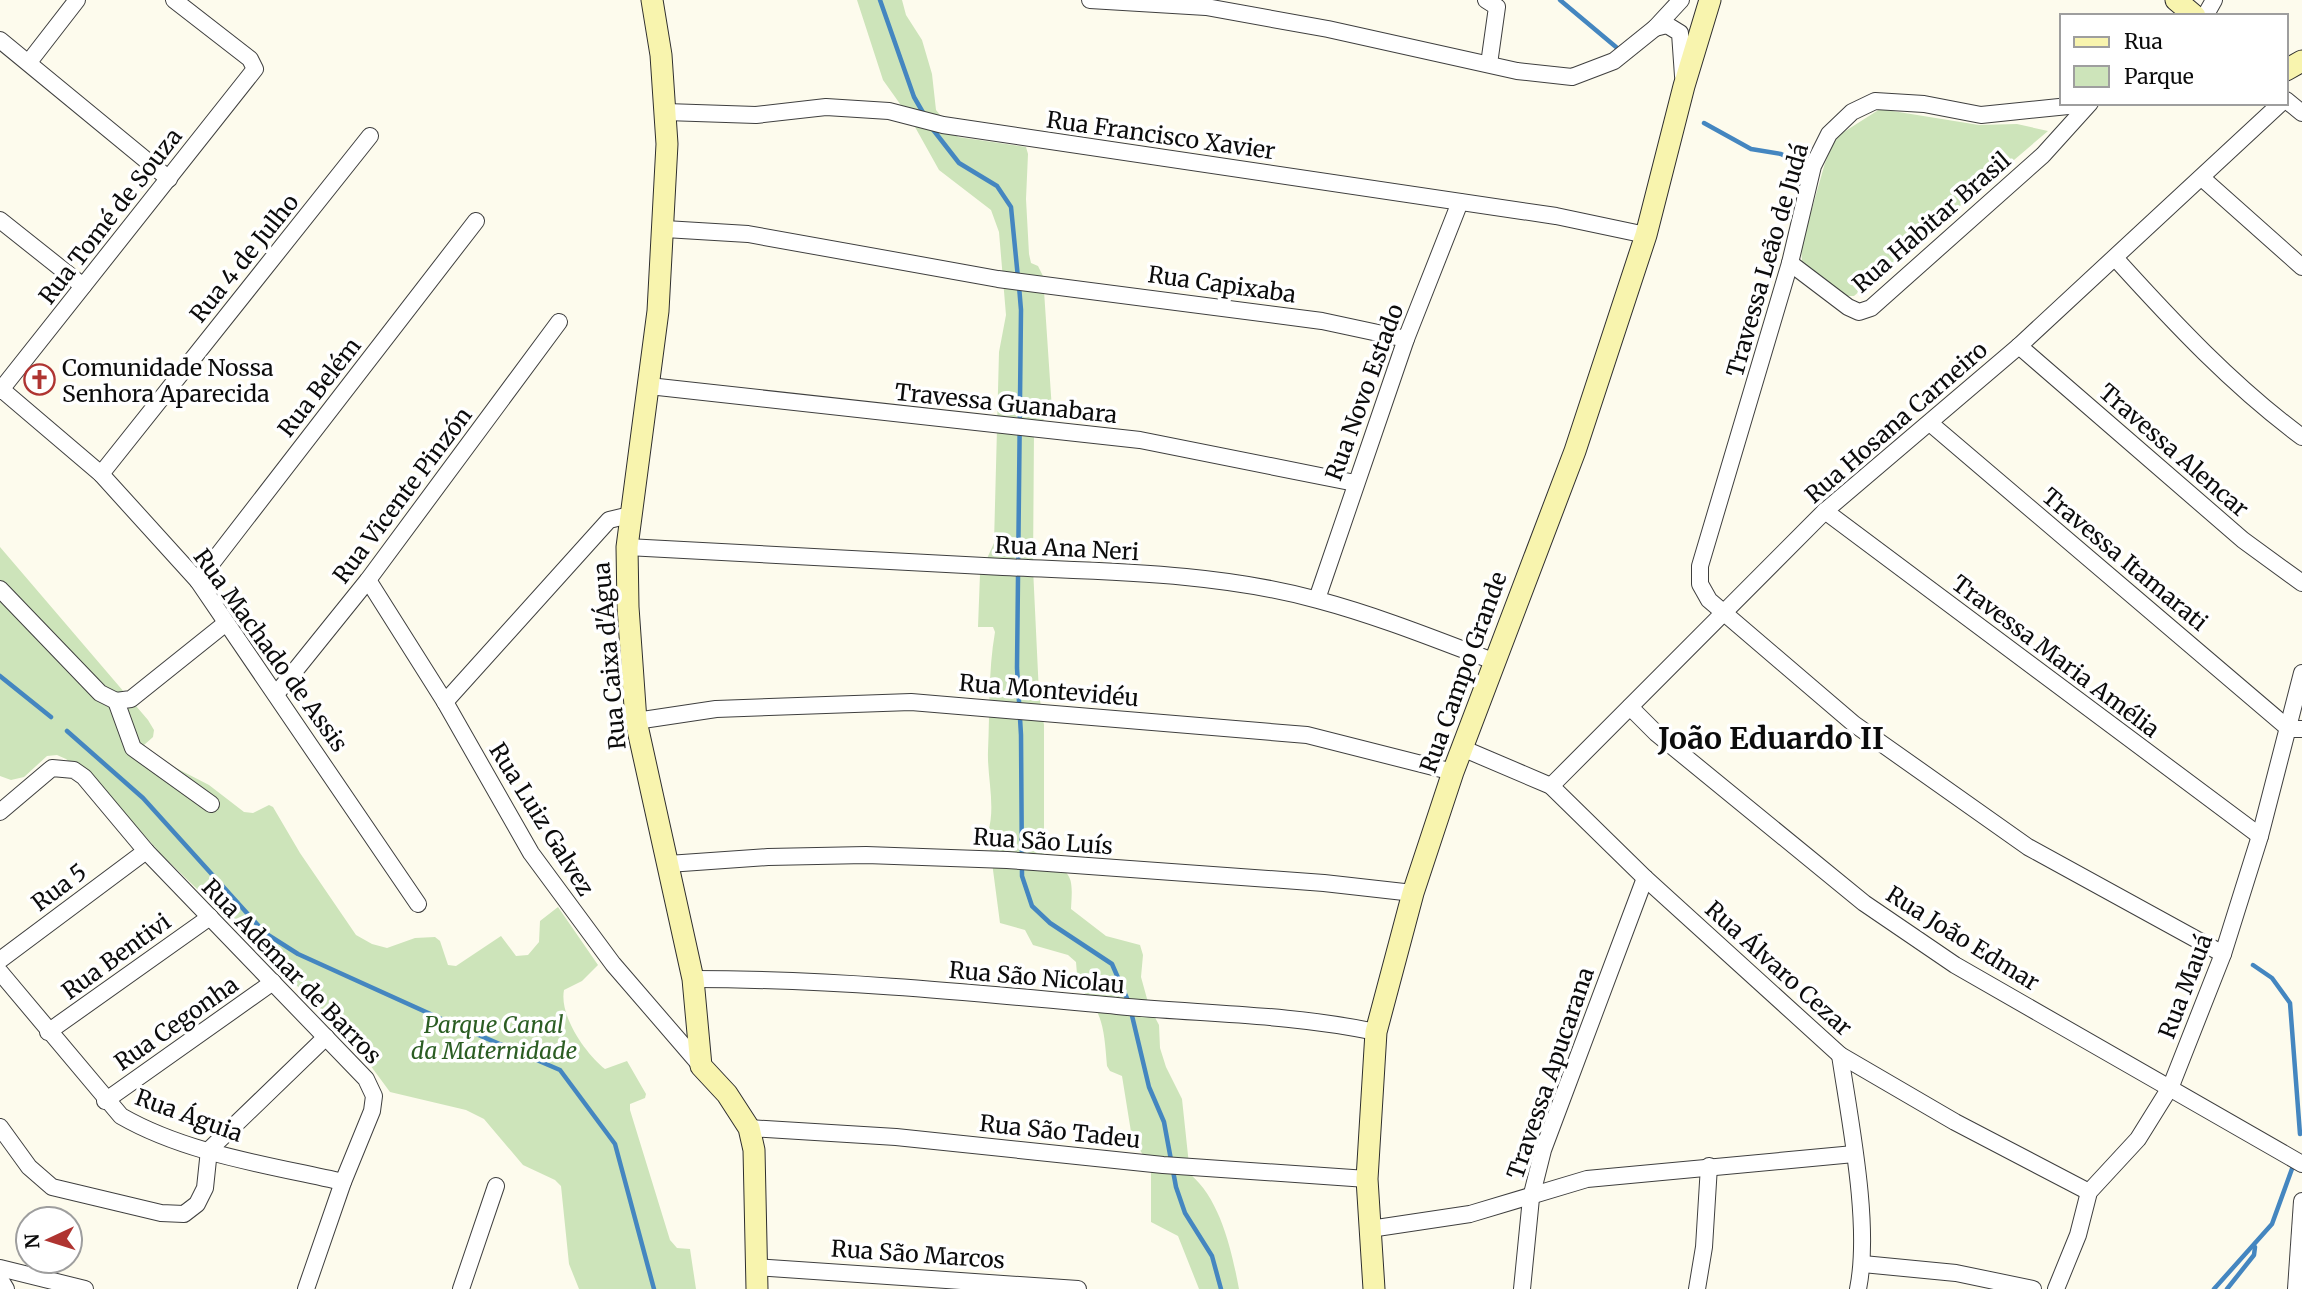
<svg xmlns="http://www.w3.org/2000/svg" width="2302" height="1289" viewBox="0 0 2302 1289" font-family="Merriweather,serif">
	<rect width="100%" height="100%" fill="#fdfbed"/>
	<g fill="#cde4ba">
		<path d="M857 0H902L906 15 922 40 932 74 936 110 958 137 1026 147 1028 154 1026 199 1029 254 1031 263 1038 266 1043 276 1052 410 1034 431 1033 568 1039 694 1044 725V856C1073 875 1073 875 1071 909L1106 936 1140 945 1143 955 1141 977 1149 1006 1159 1025 1160 1048 1166 1067 1182 1099 1190 1174C1221 1200 1232 1252 1239 1289H1199L1178 1236 1151 1222V1167L1132 1138 1122 1076 1110 1071 1107 1066C1104 1031 1104 1011 1078 986L1076 962 1068 955 1033 945 1025 930 1000 923 988 832C996 807 987 777 988 751 990 711 988 672 995 632L993 627H978L980 574 994 543 999 352 1006 315 999 232 991 210 939 170 910 118 883 80Z"/>
		<path d="M1880 109 1979 125 2017 124 2048 131 1854 296H1845L1802 262 1801 247 1825 163 1836 137Z"/>
		<path d="M0 547 148 720 154 730 153 737 144 745 143 751 209 785 244 812 253 813 269 805 273 807 300 853 356 935 372 944 387 948 415 938 435 937 440 941 448 965 456 966 501 936 516 956 528 955 539 942 540 921 558 907 598 965 582 981 564 990C559 1016 586 1054 605 1069L627 1061 646 1094 645 1098 630 1104V1110L670 1240 677 1248 690 1249 696 1289H579L569 1264 561 1186 555 1180 523 1165 484 1119 466 1110 390 1092 359 1050 322 1010 164 857 96 782 66 759 57 755 47 756 24 777 11 780 0 776Z"/>
	</g>
	<g fill="none" stroke-linecap="round" stroke-linejoin="round">
		<g stroke="#4486c0" stroke-width="4.5">
			<path d="M880 0 914 97 925 116"/>
			<path d="M1560 0 1616 47"/>
			<path d="M1704 123 1751 149 1781 154 1791 159"/>
			<path d="M931 127 959 163 997 186 1011 207 1018 278"/>
			<path d="M1019 286 1021 310 1017 668 1021 735 1022 876 1032 906 1050 923 1112 964 1129 1003 1149 1087 1164 1122 1176 1187 1185 1213 1212 1256 1221 1289"/>
			<path d="M0 676 51 717"/>
			<path d="M67 731 143 798 265 933 298 954 448 1022"/>
			<path d="M2253 965 2272 978 2290 1003 2300 1134"/>
			<path d="M467 1030 560 1070 615 1144 654 1289"/>
			<path d="M2214 1289 2272 1224 2293 1166"/>
			<path d="M2227 1289 2254 1255 2255 1247"/>
		</g>
		<defs>
			<g id="street">
				<path d="M1090 0 1206 7 1328 29 1517 71 1572 77 1614 61 1655 28 1681 0"/>
				<path d="M1486 0 1497 7 1489 64"/>
				<path d="M2205 16 2214 0"/>
				<path d="M1655 28 1667 25 1680 33 1683 76"/>
				<path d="M0 40 169 179"/>
				<path d="M29 62 77 0"/>
				<path d="M2286 100 2302 113"/>
				<path d="M2088 104 1981 115 1924 104 1875 101 1852 112 1829 134 1813 166 1790 263 1700 566V584L1709 600 1854 724 2028 847 2223 954"/>
				<path d="M666 112 756 115 826 107 889 111 943 125 1556 216 1646 235"/>
				<path d="M2202 178 2302 267"/>
				<path d="M0 220 83 286"/>
				<path d="M665 229 748 234 998 279 1322 321 1406 339"/>
				<path d="M2116 259C2174 323 2233 386 2302 437"/>
				<path d="M1790 263 1848 307 1859 312 1871 308 2043 155 2090 103"/>
				<path d="M2019 346 2243 540 2302 583"/>
				<path d="M649 386 1140 440 1355 483"/>
				<path d="M0 388 101 474 198 581 418 904"/>
				<path d="M0 391 255 69 250 59 174 0"/>
				<path d="M1931 424 2289 729H2302"/>
				<path d="M101 474 370 136"/>
				<path d="M1825 511 2260 836"/>
				<path d="M627 547C752 553 877 561 1003 567 1107 572 1216 572 1318 600 1378 616 1435 639 1493 661"/>
				<path d="M368 580 445 702 531 853 613 964 701 1066"/>
				<path d="M198 581 476 221"/>
				<path d="M0 589 100 693 116 701"/>
				<path d="M1317 599 1406 339 1460 202"/>
				<path d="M277 693 368 580 559 322"/>
				<path d="M116 701 133 748 211 804"/>
				<path d="M116 701 131 699 226 623"/>
				<path d="M445 702 609 520 630 515"/>
				<path d="M1630 707 1656 733 1864 903 1955 965 2302 1164"/>
				<path d="M636 721 716 709 911 702 1307 735 1453 772"/>
				<path d="M1462 748 1551 786 1645 878 1840 1055 1955 1122 2089 1192"/>
				<path d="M1551 786 1825 511 2019 346 2281 103"/>
				<path d="M0 812 52 768 74 770 84 777 146 851 366 1079 374 1096 372 1111 343 1182 306 1289"/>
				<path d="M668 864 768 857 866 855 1007 860 1324 883 1413 893"/>
				<path d="M0 960 146 851"/>
				<path d="M0 972 121 1116C187 1154 269 1165 343 1182"/>
				<path d="M693 979C835 979 976 993 1117 1006 1203 1014 1291 1014 1376 1032"/>
				<path d="M48 1032 210 917"/>
				<path d="M1840 1055C1850 1122 1871 1225 1858 1289"/>
				<path d="M105 1101 273 982"/>
				<path d="M0 1127 29 1167 52 1187 161 1213 184 1214 197 1204 205 1188 209 1150 326 1037"/>
				<path d="M749 1128 896 1137 1163 1165 1367 1179"/>
				<path d="M1370 1229 1470 1214 1587 1179 1854 1154"/>
				<path d="M1863 1264 1956 1273 2033 1289"/>
				<path d="M756 1267 1078 1289"/>
				<path d="M0 1268 85 1289"/>
				<path d="M0 1279 6 1289"/>
				<path d="M461 1289 496 1186"/>
				<path d="M1522 1289 1531 1198 1543 1150 1645 878"/>
				<path d="M1697 1289 1704 1247 1709 1166"/>
				<path d="M2056 1289 2078 1235 2089 1192 2138 1139 2171 1086 2223 954 2260 836 2302 673"/>
				<path d="M2296 1289 2302 1201"/>
			</g>
			<g id="secondary">
				<path d="M652 0 661 55 667 144 658 311 627 547 628 607 636 721 693 979 701 1066 727 1094 749 1128 754 1150 757 1289"/>
				<path d="M2176 0 2195 16"/>
				<path d="M2286 70 2302 61"/>
				<path d="M1374 1289 1367 1179 1376 1032 1413 893 1453 772 1575 451 1646 235 1684 86 1710 0"/>
			</g>
		</defs>
		<use href="#street" stroke="#3f3f3f" stroke-width="18"/>
		<use href="#secondary" stroke="#2e2e2e" stroke-width="23"/>
		<use href="#street" stroke="#fff" stroke-width="16"/>
		<use href="#secondary" stroke="#f8f4ae" stroke-width="21"/>
	</g>
	<defs>
		<symbol id="church-ring" viewBox="-11 -11 22 22"><circle r="9.5" fill="#fff" stroke="#af3431" stroke-width="1.5"/><path d="M-1.2-6h2.4v3.5h3.3v2.4h-3.3V6h-2.4V-.1h-3.3v-2.4h3.3Z" fill="#af3431"/></symbol>
	</defs>
	<g fill-rule="evenodd">
		<use href="#church-ring" x="22" y="362" width="35" height="35"/>
	</g>
	<g text-anchor="middle" dominant-baseline="central" stroke-width="7" stroke-linejoin="round" paint-order="stroke">
		<g font-size="23" fill="#0c0c0c" stroke="#fff">
			<text transform="translate(1161 135) rotate(8)">Rua Francisco Xavier</text>
			<text transform="translate(110 216) rotate(-52)">Rua Tomé de Souza</text>
			<text transform="translate(1931 222) rotate(-41)">Rua Habitar Brasil</text>
			<text transform="translate(244 258) rotate(-51)">Rua 4 de Julho</text>
			<text transform="translate(1767 260) rotate(-74)">Travessa Leão de Judá</text>
			<text transform="translate(1222 284) rotate(8)">Rua Capixaba</text>
			<text transform="translate(319 387) rotate(-52)">Rua Belém</text>
			<text transform="translate(1364 392) rotate(-70)">Rua Novo Estado</text>
			<text transform="translate(1006 403) rotate(6)">Travessa Guanabara</text>
			<text transform="translate(1896 422) rotate(-41)">Rua Hosana Carneiro</text>
			<text transform="translate(2174 450) rotate(41)">Travessa Alencar</text>
			<text transform="translate(402 495) rotate(-53)">Rua Vicente Pinzón</text>
			<text transform="translate(1067 548) rotate(3)">Rua Ana Neri</text>
			<text transform="translate(2125 559) rotate(40)">Travessa Itamarati</text>
			<text transform="translate(271 650) rotate(54)">Rua Machado de Assis</text>
			<text transform="translate(609 656) rotate(-95)">Rua Caixa d'Água</text>
			<text transform="translate(2056 656) rotate(37)">Travessa Maria Amélia</text>
			<text transform="translate(1463 672) rotate(-70)">Rua Campo Grande</text>
			<text transform="translate(1049 690) rotate(5)">Rua Montevidéu</text>
			<text transform="translate(542 819) rotate(58)">Rua Luiz Galvez</text>
			<text transform="translate(1043 841) rotate(4)">Rua São Luís</text>
			<text transform="translate(59 887) rotate(-37)">Rua 5</text>
			<text transform="translate(1963 938) rotate(32)">Rua João Edmar</text>
			<text transform="translate(116 956) rotate(-36)">Rua Bentivi</text>
			<text transform="translate(1779 968) rotate(42)">Rua Álvaro Cezar</text>
			<text transform="translate(292 971) rotate(46)">Rua Ademar de Barros</text>
			<text transform="translate(1037 977) rotate(5)">Rua São Nicolau</text>
			<text transform="translate(2185 986) rotate(-69)">Rua Mauá</text>
			<text transform="translate(176 1023) rotate(-35)">Rua Cegonha</text>
			<text transform="translate(1550 1073) rotate(-71)">Travessa Apucarana</text>
			<text transform="translate(189 1115) rotate(20)">Rua Águia</text>
			<text transform="translate(1060 1131) rotate(6)">Rua São Tadeu</text>
			<text transform="translate(918 1254) rotate(4)">Rua São Marcos</text>
		</g>
		<g font-size="23" fill="#0c0c0c" stroke="#fff" text-anchor="start">
			<text x="62" y="367">Comunidade Nossa<tspan x="62" dy="26">Senhora Aparecida</tspan></text>
		</g>
		<g font-size="23" font-style="italic" fill="#2b5d23" stroke="#fff">
			<text x="494" y="1024">Parque Canal<tspan x="494" dy="26">da Maternidade</tspan></text>
		</g>
		<g font-size="30" font-weight="bold" fill="#0c0c0c" stroke="#fff">
			<text x="1771" y="738">João Eduardo II</text>
		</g>
	</g>
	<rect x="2060" y="14" width="228" height="91" fill="#ffffff" stroke="#9e9e9e" stroke-width="2"/>
	<rect x="2074" y="37" width="35" height="10" fill="#f8f4ae" stroke="#9e9e9e" stroke-width="2"/>
	<text x="2124" y="49" font-size="21" fill="#0c0c0c">Rua</text>
	<rect x="2074" y="66" width="35" height="21" fill="#cde4ba" stroke="#9e9e9e" stroke-width="2"/>
	<text x="2124" y="84" font-size="21" fill="#0c0c0c">Parque</text>
	<g transform="translate(49 1240) rotate(266)"><circle r="33" fill="#ffffff" stroke="#9e9e9e" stroke-width="2"/>
	<path d="M0-5L12 26L0 18L-12 26Z" fill="#af3431"/>
	<text y="-10" font-size="19" font-weight="bold" text-anchor="middle" fill="#0c0c0c">N</text>
	</g>
</svg>
